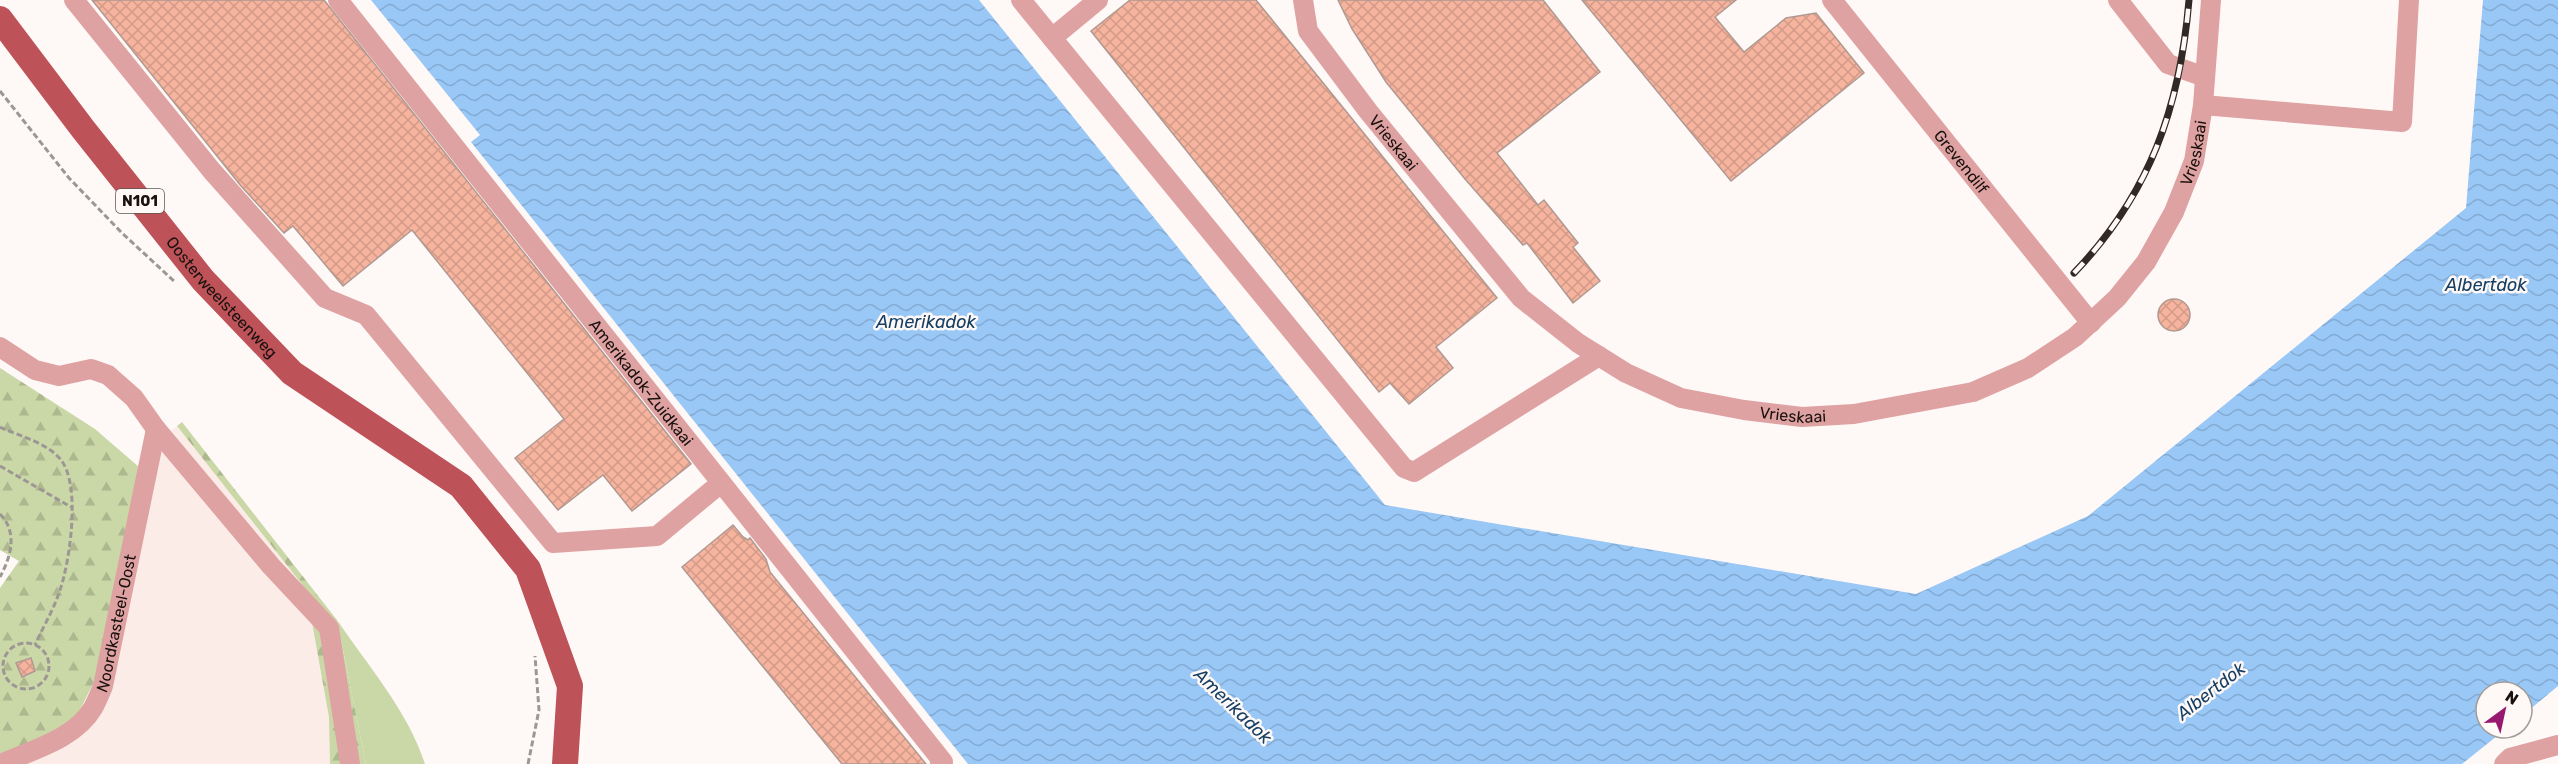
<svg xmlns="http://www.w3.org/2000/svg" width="2558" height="764" viewBox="0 0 2558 764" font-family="Rubik,sans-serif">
	<defs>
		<pattern id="forest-firs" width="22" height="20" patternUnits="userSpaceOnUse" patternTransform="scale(1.5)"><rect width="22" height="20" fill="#cad7a7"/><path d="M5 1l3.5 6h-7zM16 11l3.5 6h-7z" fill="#adb88f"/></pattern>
		<pattern id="water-waves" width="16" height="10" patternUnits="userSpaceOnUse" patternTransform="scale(1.5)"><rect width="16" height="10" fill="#99c7f6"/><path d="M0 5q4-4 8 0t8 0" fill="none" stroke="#83aad2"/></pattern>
		<pattern id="building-cross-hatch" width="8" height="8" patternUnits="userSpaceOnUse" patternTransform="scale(1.5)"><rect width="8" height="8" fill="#f6b49e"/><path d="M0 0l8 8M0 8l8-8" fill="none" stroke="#d29a87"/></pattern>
	</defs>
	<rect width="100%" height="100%" fill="#fef9f7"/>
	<path fill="#fcece8" d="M177 426 301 583 308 600 341 764H25L84 731 162 438Z"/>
	<path fill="#cad7a7" d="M337 620C368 666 408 711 425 764H366Z"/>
	<g fill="url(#forest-firs)">
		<path d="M0 368 95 429 139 467 97 676 74 722 0 757V588L19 561 0 550Z"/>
		<path d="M182 422 337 620 366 764H330L329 717 308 600 301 583 177 426Z"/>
	</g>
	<path fill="url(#water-waves)" d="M371 0H979L1385 505 1916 594 2088 516 2466 208 2483 0H2558V686L2522 716V692H2486V728H2507L2462 764H968L471 142 480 135Z"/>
	<g fill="url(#building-cross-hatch)" stroke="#af9992" stroke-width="1.5">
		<path d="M92 0H324L691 464 632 511 603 475 558 510 515 458 564 419 412 230 343 286 293 226 284 233 241 186Z"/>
		<path d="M1130 0H1256L1497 298 1436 347 1453 368 1409 404 1390 383 1379 392 1091 31Z"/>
		<path d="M1338 0H1543L1600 72 1497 153 1538 205 1544 200 1578 243 1573 247 1600 281 1573 303 1527 243 1523 245 1465 179 1386 82 1352 29Z"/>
		<path d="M1582 0H1736L1715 17 1744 52 1786 18 1816 13 1864 73 1731 181Z"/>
		<circle cx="2174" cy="315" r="16"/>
		<path d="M733 525 743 537 748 540 750 538 766 559 770 572 926 764H842L682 567Z"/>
		<path d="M31 658 35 671 22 677 16 663Z"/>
	</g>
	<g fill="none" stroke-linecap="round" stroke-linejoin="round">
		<g stroke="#9c9794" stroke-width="3" stroke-dasharray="6 3" stroke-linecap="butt">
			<path d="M0 91 69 178 122 233 175 282"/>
			<path d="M0 427C19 436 48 443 61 460 81 485 70 561 60 590 54 609 43 627 35 645"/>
			<path d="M0 466 71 507"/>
			<path d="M0 514C18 532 11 557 0 577"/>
			<circle cx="26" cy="666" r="23"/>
			<path d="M528 764 539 710 535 656"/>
		</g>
		<g stroke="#dfa2a2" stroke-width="20">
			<path d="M74 0 212 171 325 298 366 315 553 543 657 536 721 483"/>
			<path id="s1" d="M338 0 943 762 940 764"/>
			<path d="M1021 0 1404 468 1414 472 1599 356"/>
			<path id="s2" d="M1303 0 1308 31 1368 111 1521 298 1578 343 1626 373 1681 398 1744 410 1802 417 1854 414 1973 392 2028 368 2075 337 2117 298 2146 262 2174 212 2194 161 2203 105 2211 0"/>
			<path id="s3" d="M1832 0 2091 323"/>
			<path d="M2118 0 2168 64 2205 77"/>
			<path d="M1052 38 1098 0"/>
			<path d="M2203 105 2402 122 2409 0"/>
			<path d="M0 347 35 370 59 376 91 369 108 375 134 398 156 429 271 566 329 628 350 764"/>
			<path id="s4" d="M1 764C32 750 75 739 93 708 97 701 100 693 103 686L156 429"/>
			<path d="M2504 764 2510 758 2558 745"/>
		</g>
		<path stroke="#be5259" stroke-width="26" id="s5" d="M0 19 83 129 203 280 292 373 461 486 528 569 570 686 565 764"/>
		<defs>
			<path id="rail" d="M2074 273C2150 194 2180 107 2189 0"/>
		</defs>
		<use href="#rail" stroke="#302925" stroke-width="7"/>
		<use href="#rail" stroke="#fef9f7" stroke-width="4.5" stroke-dasharray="14" stroke-linecap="butt"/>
	</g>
	<g text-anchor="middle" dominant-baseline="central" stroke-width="5" stroke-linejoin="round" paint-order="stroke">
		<rect fill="#fef9f7" stroke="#5d5753" stroke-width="1.5" x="116" y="189" width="48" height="24" rx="4.5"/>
		<g font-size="15" font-weight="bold" fill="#18110d">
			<text x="140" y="201">N101</text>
		</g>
		<g font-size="16" fill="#18110d" stroke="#fef9f7">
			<text stroke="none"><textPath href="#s2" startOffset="172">Vrieskaai</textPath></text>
			<text stroke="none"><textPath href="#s2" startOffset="1198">Vrieskaai</textPath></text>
			<text stroke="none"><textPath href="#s3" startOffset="207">Grevendilf</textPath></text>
			<text stroke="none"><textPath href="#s5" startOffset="356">Oosterweelsteenweg</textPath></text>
			<text stroke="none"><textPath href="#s1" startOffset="488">Amerikadok-Zuidkaai</textPath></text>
			<text stroke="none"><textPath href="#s2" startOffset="676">Vrieskaai</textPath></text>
			<text stroke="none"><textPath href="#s4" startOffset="198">Noordkasteel-Oost</textPath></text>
		</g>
		<g font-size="18" font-style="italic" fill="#163f65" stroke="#fef9f7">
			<text x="2486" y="285">Albertdok</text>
			<text x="926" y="322">Amerikadok</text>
			<text transform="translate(2211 691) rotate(-38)">Albertdok</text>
			<text transform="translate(1233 706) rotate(44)">Amerikadok</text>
		</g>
	</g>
	<g transform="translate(2504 710) rotate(33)"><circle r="28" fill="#fef9f7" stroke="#a29c99" stroke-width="1.5"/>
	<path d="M0-4.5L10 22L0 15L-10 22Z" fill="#971870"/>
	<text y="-9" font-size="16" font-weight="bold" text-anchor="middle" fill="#18110d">N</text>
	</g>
</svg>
